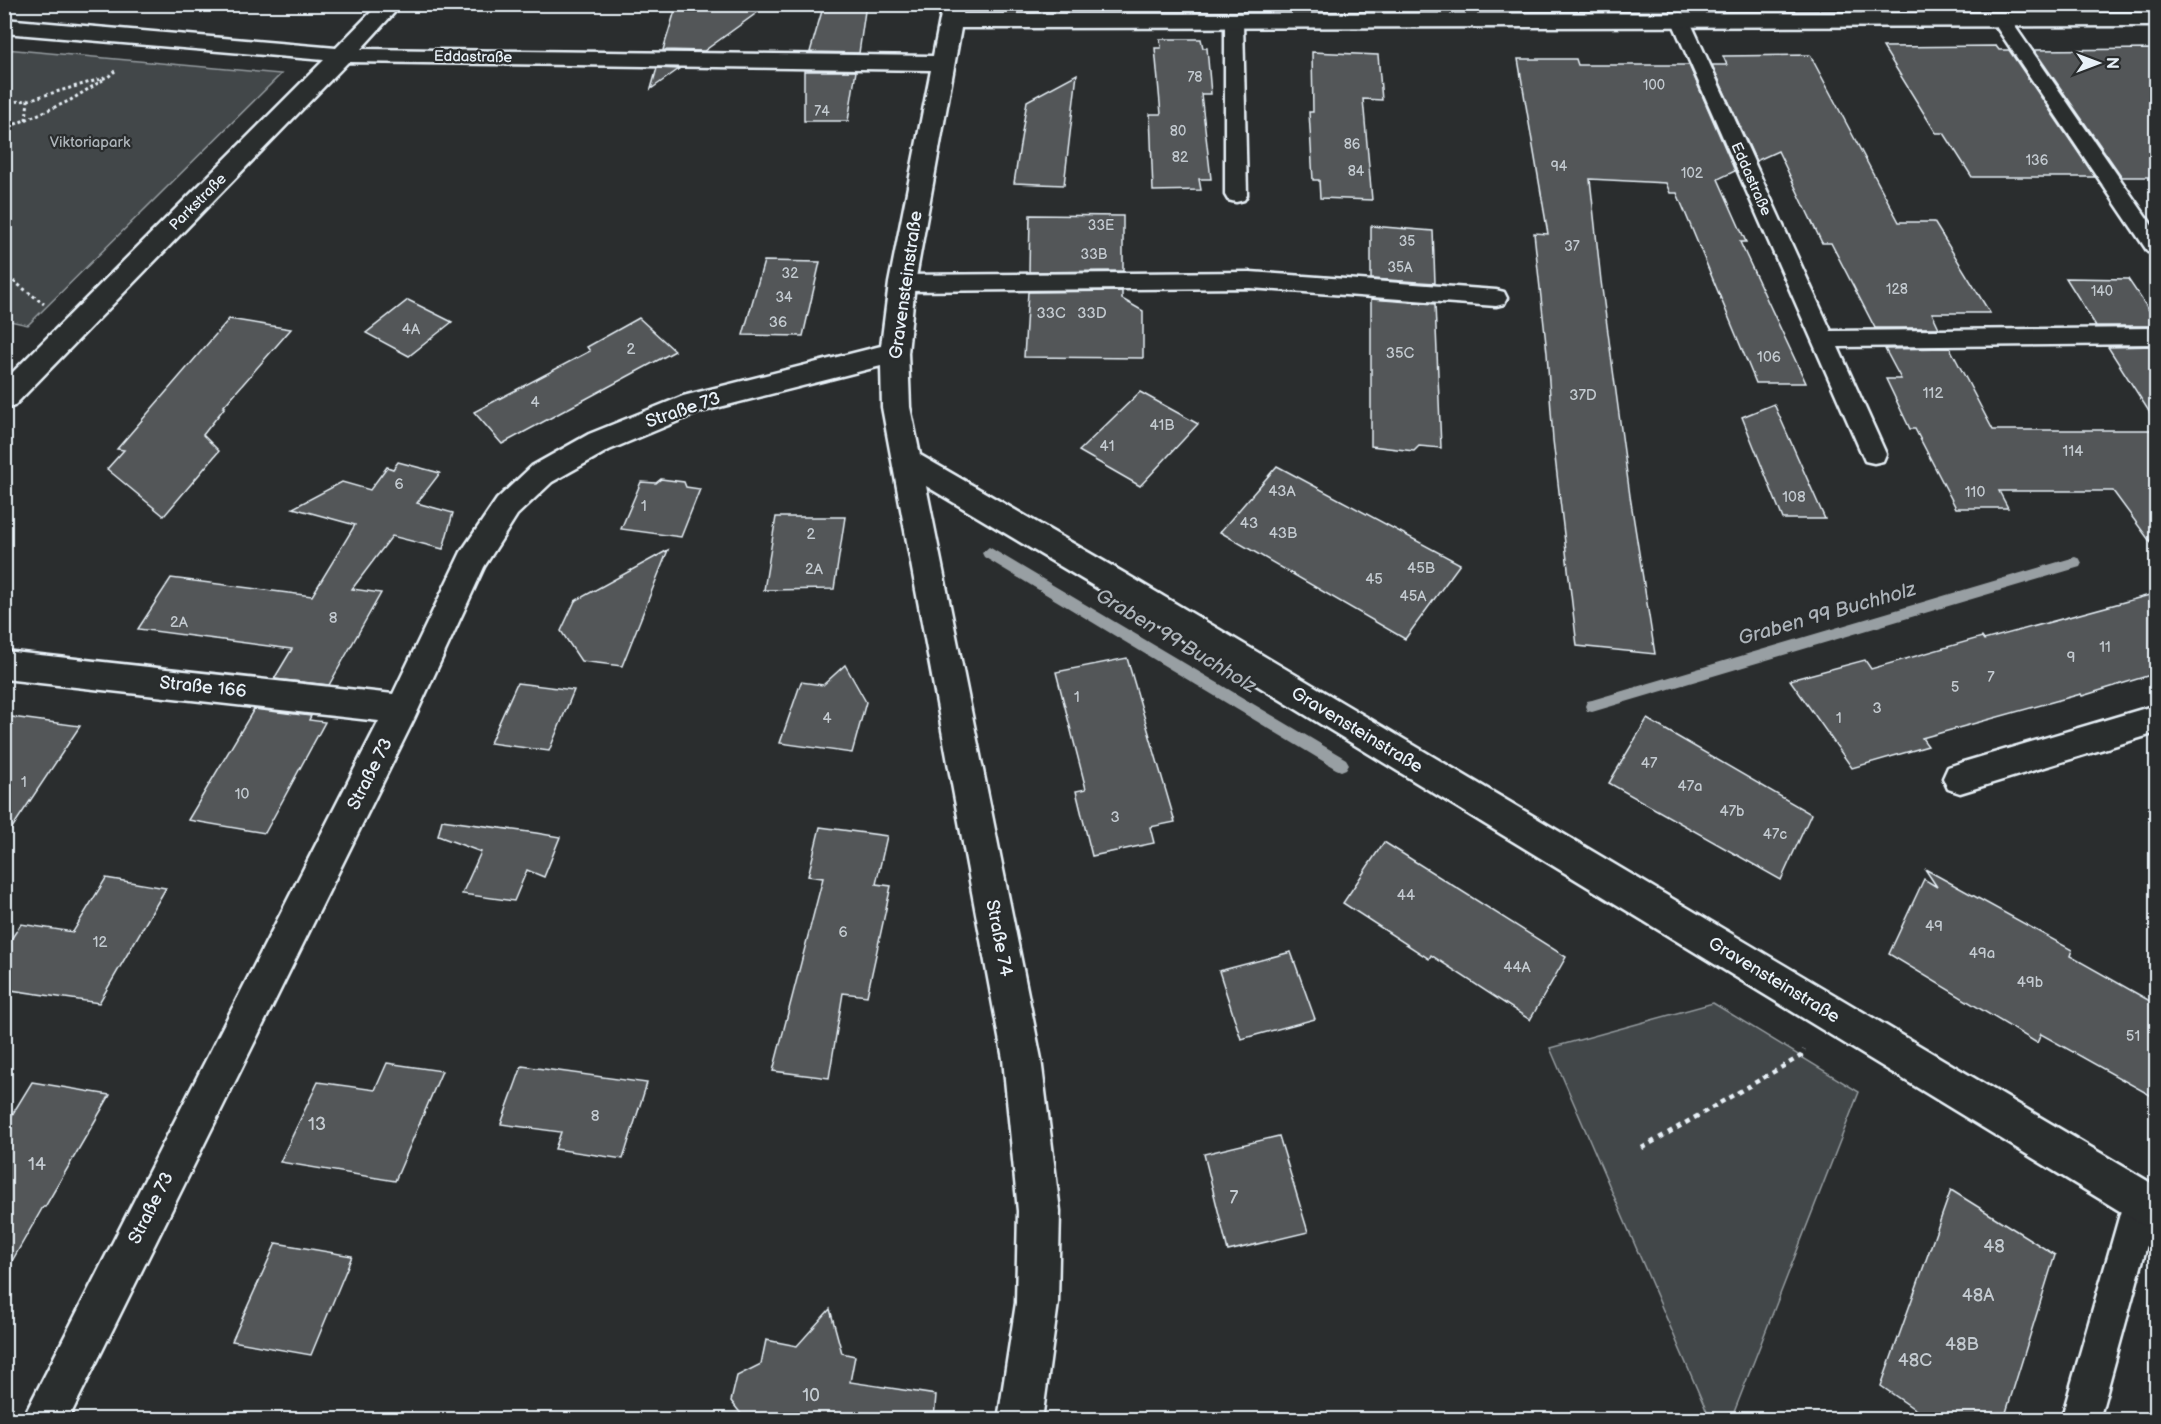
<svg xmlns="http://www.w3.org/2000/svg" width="2161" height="1424" viewBox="0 0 2161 1424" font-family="'Balsamiq Sans',sans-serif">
	<rect width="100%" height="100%" fill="#2a2d2e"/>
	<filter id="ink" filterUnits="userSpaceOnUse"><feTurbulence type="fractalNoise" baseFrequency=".0167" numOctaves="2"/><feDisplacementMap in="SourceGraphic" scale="12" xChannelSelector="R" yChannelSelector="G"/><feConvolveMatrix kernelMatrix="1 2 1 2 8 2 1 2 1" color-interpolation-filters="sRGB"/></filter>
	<g filter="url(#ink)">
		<g fill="#424648" stroke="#959ca0" stroke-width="1.5">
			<path d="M2156 4V7L2071 9 1372 14 1370 5Z"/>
			<path d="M5 49 281 74 28 325 5 320Z"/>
			<path d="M1713 1003 1859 1092 1731 1420 1710 1419 1550 1048Z"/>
		</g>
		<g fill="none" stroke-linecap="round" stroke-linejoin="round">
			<g fill="#989fa3" fill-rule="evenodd">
				<path d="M989 547 1346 759 1349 764 1346 769 1341 771 1336 769 984 557 982 553Z"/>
				<path d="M2075 557 2080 559 2082 563 2080 567 1592 712 1587 711 1585 706 1587 701 1592 700Z"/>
			</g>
		</g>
		<g fill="#535759" stroke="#e8f1f8" stroke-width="1.5">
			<path d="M677 4H769L704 51 663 50Z"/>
			<path d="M824 4H866L859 53 810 52Z"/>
			<path d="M1160 39H1201L1203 48H1207L1211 94H1201L1211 179H1199L1201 190 1153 191 1150 114H1161L1155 48H1161Z"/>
			<path d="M1996 46 1999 50H2009L2095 177H1972L1944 133H1936L1883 47Z"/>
			<path d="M2157 49V177H2122L2034 50Z"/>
			<path d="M1312 52 1378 55 1382 100 1363 99 1372 200 1320 198 1319 180H1313L1309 112H1313Z"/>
			<path d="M1810 55 1899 222H1934L1990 313H1932L1939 328H1875L1831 243H1822L1778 151 1756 161 1712 65H1727L1723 56Z"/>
			<path d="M1518 59H1576L1578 65H1689L1735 171 1718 179 1746 242H1740L1806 383H1756L1677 193H1670L1666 183 1590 179 1601 281 1630 496 1655 654 1577 646 1553 440 1547 353 1534 233 1548 234Z"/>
			<path d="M657 68 679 69 651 89Z"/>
			<path d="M804 71H856L848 121H804Z"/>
			<path d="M1077 74 1064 185 1014 183 1027 101Z"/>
			<path d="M1030 215 1123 216V271L1029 272Z"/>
			<path d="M1371 226 1433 231 1435 283 1371 279Z"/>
			<path d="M764 261 820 262 803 336 743 335Z"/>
			<path d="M2066 278 2128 279 2157 322V326H2096Z"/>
			<path d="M1122 291V299L1143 311V358L1024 357 1028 292Z"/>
			<path d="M1371 299 1435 304 1441 448 1419 446 1414 451 1371 446Z"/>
			<path d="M408 300 452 322 409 356 366 333Z"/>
			<path d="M639 318 675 351 502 444 474 412 590 351 587 347Z"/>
			<path d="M229 319 291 329 223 407H225L203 435 219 451 164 516 107 469 124 450 117 449Z"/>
			<path d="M2157 346V424L2108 347Z"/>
			<path d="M1950 348 1993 430H2157V551L2113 491H1999L2008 508H1956L1915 429H1910L1886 379H1901L1885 349Z"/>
			<path d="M1140 392 1198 424 1140 486 1079 451Z"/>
			<path d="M1774 404 1825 519H1783L1742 417Z"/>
			<path d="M398 462 440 473 417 503 453 513 443 549 392 536 352 589 381 593 329 685 274 679 292 649 138 629 171 578 312 596 355 525 293 508 342 482 370 490 387 467 393 469Z"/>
			<path d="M1277 466 1460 564 1405 639 1220 532Z"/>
			<path d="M661 479 684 482 686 487 700 489 681 537 621 529 641 482 656 483Z"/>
			<path d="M776 517H845L834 589 764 590Z"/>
			<path d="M668 550 622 666 581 661 561 631 575 601Z"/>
			<path d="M2157 593V673L2082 696 2081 694 1922 738 1928 746 1852 768 1790 680 1865 660 1871 669 1982 637 1984 640Z"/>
			<path d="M1127 658 1175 822 1150 827 1154 843 1092 856 1076 791 1086 789 1056 672Z"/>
			<path d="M845 665 866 702 852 753 780 743 801 682 823 685Z"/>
			<path d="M517 683 574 690 549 751 490 743Z"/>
			<path d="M254 709 311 716 309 720 325 722 265 833 188 820Z"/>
			<path d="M4 716 80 726 4 840Z"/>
			<path d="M1647 719 1811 814 1781 880 1609 783Z"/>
			<path d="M442 820 536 833 560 837 544 877 527 870 514 901 462 894 481 852 438 836Z"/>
			<path d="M820 827 887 836 876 884 891 886 867 996 843 993 829 1078 773 1071 823 878 808 876Z"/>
			<path d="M1384 842 1566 957 1530 1020 1431 955 1429 959 1343 903Z"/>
			<path d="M1925 869 2072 950 2070 956 2157 1005V1099L2041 1034 2037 1043 1889 954 1924 879 1937 887Z"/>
			<path d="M106 878 166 888 99 1003 4 989V950L21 924 73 932Z"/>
			<path d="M1291 952 1315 1019 1241 1039 1219 971Z"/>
			<path d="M387 1063 442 1071 395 1181 280 1162 318 1082 375 1090Z"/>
			<path d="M522 1066 647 1083 623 1159 555 1149 561 1132 501 1124Z"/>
			<path d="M32 1082 110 1095 45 1207H43L4 1275V1128Z"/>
			<path d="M1279 1136 1308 1232 1228 1251 1204 1154Z"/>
			<path d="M1951 1190 2055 1255 2004 1419H1929L1881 1386Z"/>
			<path d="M276 1243 352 1256 311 1355 232 1341Z"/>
			<path d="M830 1309 842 1353 855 1356 850 1382 936 1395 934 1419H745L731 1401 737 1376 761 1364 766 1340 797 1346Z"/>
		</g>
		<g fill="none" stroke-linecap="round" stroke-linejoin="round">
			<defs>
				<g id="service">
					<path d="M1680 13 1687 15 1689 19 1831 331 2156 328V344L1838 347 1886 454 1883 461 1874 463 1865 461 1671 19 1673 15Z"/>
					<path d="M2000 13 2007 15 2156 231V254L2148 252 1991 19 1993 15Z"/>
					<path d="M1234 16 1241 18 1243 22 1247 195 1244 200 1236 202 1228 200 1225 195V22L1227 18Z"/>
					<path d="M1250 272 1496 290 1504 292 1507 298 1504 304 1496 306 1250 288 902 291 894 288 891 283 894 278 902 275Z"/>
					<path d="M2142 1182 2155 1187 2156 1212 2099 1420H2061L2124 1200 2129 1187Z"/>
				</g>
				<g id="minor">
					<path d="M379 4H402L361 49 933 56 943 4H965L963 14 2156 13V26L961 28 915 283 908 353 910 407 920 455 1124 573 2156 1186V1229L2141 1224 1102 591 926 486 1041 1059 1060 1211 1058 1303 1042 1420H998L1016 1303 1018 1211 1003 1059 882 407 881 366 700 412 609 450 552 482 517 515 484 567 414 719 68 1420H22L379 721 4 679V651L393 694 461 552 497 499 532 466 589 434 683 396 881 346 889 283 931 70 348 62 14 406 4 409V381L324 60 4 33V19L336 48Z"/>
					<path d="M2156 705V733L1960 793 1948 789 1943 778 1948 767 1960 763Z"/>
				</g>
			</defs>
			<use href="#service" stroke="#e8f1f8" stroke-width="5"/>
			<use href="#minor" stroke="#e8f1f8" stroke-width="5"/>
			<g stroke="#e8f1f8" stroke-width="3" stroke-dasharray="3 3" stroke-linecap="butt">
				<path d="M4 103 28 100 108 77 115 71"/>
				<path d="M26 120 28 100"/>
				<path d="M4 129 69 101 103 80"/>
				<path d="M4 274 44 304"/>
			</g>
			<path stroke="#e8f1f8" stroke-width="4.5" stroke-dasharray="5 5" stroke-linecap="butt" d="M1642 1148 1801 1056 1804 1050"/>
			<use href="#service" fill="#2a2d2e" fill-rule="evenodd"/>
			<use href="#minor" fill="#2a2d2e" fill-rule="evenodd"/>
		</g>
	</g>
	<g text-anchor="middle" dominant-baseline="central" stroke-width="4.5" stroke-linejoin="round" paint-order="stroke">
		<g font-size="14" fill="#c3cad0">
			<text x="1195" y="77">78</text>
			<text x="1654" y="85">100</text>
			<text x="822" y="111">74</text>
			<text x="1178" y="131">80</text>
			<text x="1352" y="144">86</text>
			<text x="1180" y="157">82</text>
			<text x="2037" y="160">136</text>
			<text x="1559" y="166">94</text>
			<text x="1356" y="171">84</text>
			<text x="1692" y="173">102</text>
			<text x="1101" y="225">33E</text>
			<text x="1407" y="241">35</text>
			<text x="1572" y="246">37</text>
			<text x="1094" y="254">33B</text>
			<text x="1400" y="267">35A</text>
			<text x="790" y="273">32</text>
			<text x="1897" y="289">128</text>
			<text x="2102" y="291">140</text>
			<text x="784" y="297">34</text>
		</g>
		<g font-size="15" fill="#e8f1f8" stroke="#2a2d2e">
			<text transform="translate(473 57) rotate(1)">Eddastraße</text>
			<text transform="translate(1751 179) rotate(66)">Eddastraße</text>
			<text transform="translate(198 202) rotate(-45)">Parkstraße</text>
		</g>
		<g font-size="15" fill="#aeb5ba" stroke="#2a2d2e">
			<text x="90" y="142">Viktoriapark</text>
		</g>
		<g font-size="15" fill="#c3cad0">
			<text x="1051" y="313">33C</text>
			<text x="1092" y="313">33D</text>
			<text x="778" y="322">36</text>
			<text x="411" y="329">4A</text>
			<text x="631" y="349">2</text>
			<text x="1400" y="353">35C</text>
			<text x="1769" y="357">106</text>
			<text x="1933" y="393">112</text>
			<text x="1583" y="395">37D</text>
			<text x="535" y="402">4</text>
			<text x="1162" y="425">41B</text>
			<text x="1107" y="446">41</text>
			<text x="2073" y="451">114</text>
			<text x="399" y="484">6</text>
			<text x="1282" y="491">43A</text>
			<text x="1975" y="492">110</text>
			<text x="1794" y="497">108</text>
			<text x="644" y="506">1</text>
			<text x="1249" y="523">43</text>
			<text x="1283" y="533">43B</text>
			<text x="811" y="534">2</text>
			<text x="1421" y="568">45B</text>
			<text x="814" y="569">2A</text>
			<text x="1374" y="579">45</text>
			<text x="1413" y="596">45A</text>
			<text x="333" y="618">8</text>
			<text x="179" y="622">2A</text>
			<text x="2105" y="647">11</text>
			<text x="2071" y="657">9</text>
			<text x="1991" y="677">7</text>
			<text x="1955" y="687">5</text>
			<text x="1077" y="697">1</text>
			<text x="1877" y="708">3</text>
			<text x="827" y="718">4</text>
			<text x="1839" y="718">1</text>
			<text x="1649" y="763">47</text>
			<text x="24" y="782">1</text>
			<text x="1690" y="786">47a</text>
			<text x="242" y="794">10</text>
			<text x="1732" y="811">47b</text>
			<text x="1115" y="817">3</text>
			<text x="1775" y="834">47c</text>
			<text x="1406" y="895">44</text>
			<text x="1934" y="926">49</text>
			<text x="843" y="932">6</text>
			<text x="100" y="942">12</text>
			<text x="1982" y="953">49a</text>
			<text x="1517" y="967">44A</text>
			<text x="2030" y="982">49b</text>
			<text x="2133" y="1036">51</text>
			<text x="595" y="1116">8</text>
		</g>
		<g font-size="18" fill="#e8f1f8" stroke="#2a2d2e">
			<text transform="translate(906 285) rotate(-82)">Gravensteinstraße</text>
			<text transform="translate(683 410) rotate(-19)">Straße 73</text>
			<text transform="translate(203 687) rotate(6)">Straße 166</text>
			<text transform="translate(1357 730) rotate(31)">Gravensteinstraße</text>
			<text transform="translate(370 774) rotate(-63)">Straße 73</text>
			<text transform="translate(999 938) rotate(79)">Straße 74</text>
			<text transform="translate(1774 980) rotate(31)">Gravensteinstraße</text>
			<text transform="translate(151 1208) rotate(-63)">Straße 73</text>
		</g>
		<g font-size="18" fill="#c3cad0">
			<text x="317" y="1124">13</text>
			<text x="37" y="1164">14</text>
			<text x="1234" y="1197">7</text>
			<text x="1994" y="1246">48</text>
			<text x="1978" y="1295">48A</text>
			<text x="1962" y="1344">48B</text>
			<text x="1915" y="1360">48C</text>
			<text x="811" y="1395">10</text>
		</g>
		<g font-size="20" font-style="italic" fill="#acb3b9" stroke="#2a2d2e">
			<text transform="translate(1827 614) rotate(-16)">Graben 99 Buchholz</text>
			<text transform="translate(1176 641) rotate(31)">Graben 99 Buchholz</text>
		</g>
	</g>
	<rect width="2161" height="1424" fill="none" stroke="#2a2d2e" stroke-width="24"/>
	<rect x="12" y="12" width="2137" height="1400" fill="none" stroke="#e8f1f8" stroke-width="2" filter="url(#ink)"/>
	<g transform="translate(2098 63) rotate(90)" stroke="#2a2d2e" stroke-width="4.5" paint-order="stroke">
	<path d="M0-4.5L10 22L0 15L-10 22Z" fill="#e8f1f8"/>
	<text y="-9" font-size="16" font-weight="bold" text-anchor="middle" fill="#e8f1f8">N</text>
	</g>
</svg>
